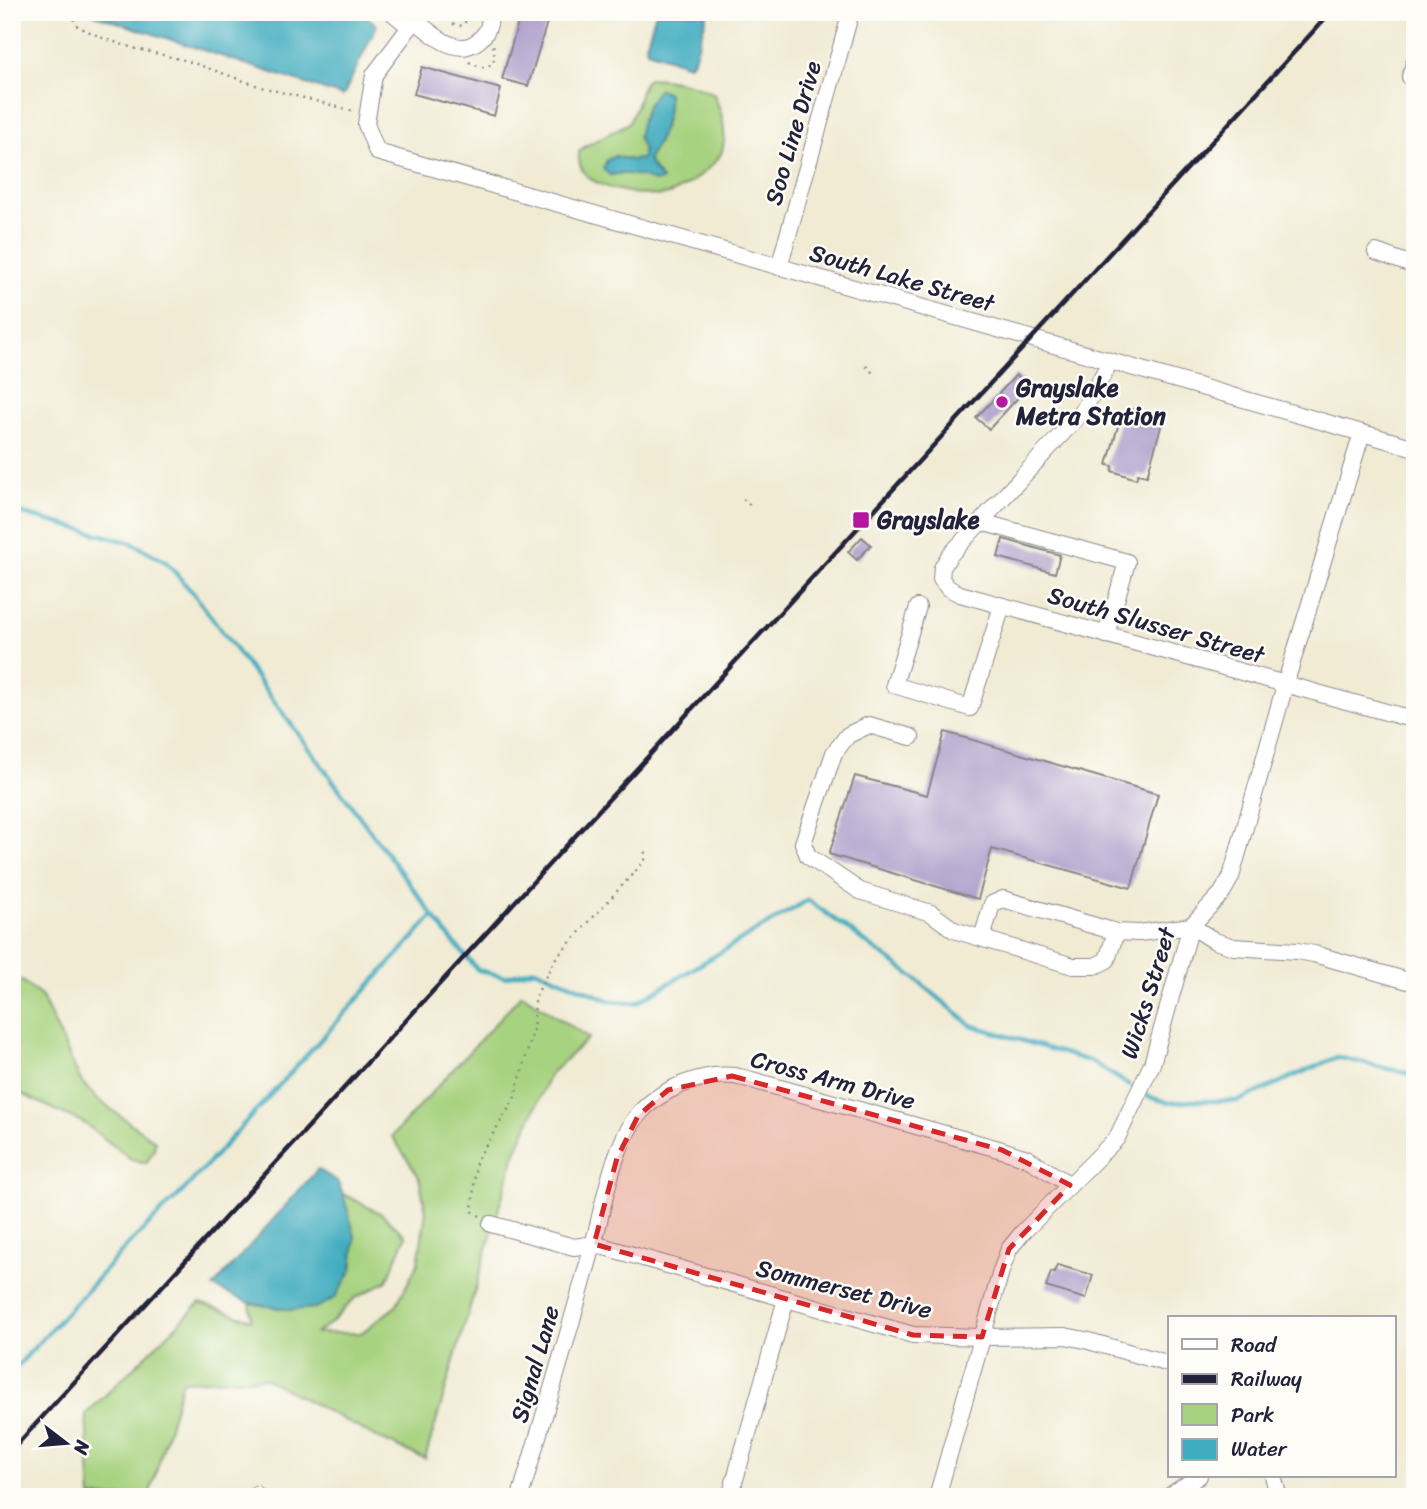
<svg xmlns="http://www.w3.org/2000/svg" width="1427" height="1509" viewBox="0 0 1427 1509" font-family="Sriracha,sans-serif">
	<rect width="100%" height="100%" fill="#fdfcf7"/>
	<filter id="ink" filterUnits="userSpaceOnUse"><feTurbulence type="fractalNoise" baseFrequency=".0143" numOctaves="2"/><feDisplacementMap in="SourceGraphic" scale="14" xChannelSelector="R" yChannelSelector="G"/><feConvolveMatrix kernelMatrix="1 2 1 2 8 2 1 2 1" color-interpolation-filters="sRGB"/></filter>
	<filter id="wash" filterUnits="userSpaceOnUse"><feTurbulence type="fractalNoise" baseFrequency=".00686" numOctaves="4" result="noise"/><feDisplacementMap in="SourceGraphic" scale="28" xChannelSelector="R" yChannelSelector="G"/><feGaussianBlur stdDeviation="1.57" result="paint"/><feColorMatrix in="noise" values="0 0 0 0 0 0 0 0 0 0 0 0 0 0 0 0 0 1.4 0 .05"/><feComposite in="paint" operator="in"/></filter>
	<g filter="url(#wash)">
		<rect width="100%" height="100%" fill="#f1ebd4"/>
		<g fill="#a7d27f" stroke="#647a5d" stroke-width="2" fill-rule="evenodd">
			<path d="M648 78C672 79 693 83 714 94 721 111 728 132 722 151 720 158 711 166 705 171 694 181 683 189 669 194 652 199 600 189 587 176 580 169 578 162 579 152L584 147 629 123 637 104 643 85ZM659 89 668 93C670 118 658 137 648 159L651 166 659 175 655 181C640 174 626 172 610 175L615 156 631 160H642L644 153 642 144 647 105Z"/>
			<path d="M12 978 22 981 42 997 81 1081 97 1099 155 1141 154 1150 146 1163 131 1159 84 1123 21 1094 12 1093Z"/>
			<path d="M522 994 589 1038 550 1074 515 1154 425 1459 378 1438 265 1378 182 1381 149 1497H91L86 1414 200 1303 252 1320 250 1303 291 1310 352 1270 355 1237 343 1194 382 1214 406 1236 387 1281 355 1298 331 1323 316 1333H361L396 1306 418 1263 426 1212 419 1177 392 1136Z"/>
		</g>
		<g fill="#40acbf" stroke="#31677d" stroke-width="2">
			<path d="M97 12H361L377 25 343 96 95 15Z"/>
			<path d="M656 12H708L694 59 689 65 647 51 646 45Z"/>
			<path d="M659 89 668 93C670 117 661 139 648 159L651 166 662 180 655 182C640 174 626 172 610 175L603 169 607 160 615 156 631 160 642 159C645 151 642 145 638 138 641 119 646 103 659 89Z"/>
			<path d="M318 1169 337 1181 343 1194 355 1237 352 1270 335 1298 316 1308 291 1310 250 1303 213 1287Z"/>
		</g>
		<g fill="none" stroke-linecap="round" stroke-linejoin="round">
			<g stroke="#40acbf" stroke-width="4.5">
				<path d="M12 511 132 543 166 562 194 594 224 634 449 937 478 970 505 977 535 969 611 1001 636 1003 808 900 916 979 971 1025 1092 1062 1129 1085"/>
				<path d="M1146 1096 1170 1103 1191 1101H1238L1337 1057 1415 1075"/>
				<path d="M12 1372 128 1245 184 1190 433 916"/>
			</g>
		</g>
		<g id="blocks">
			<g fill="#ae9ecb">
				<path d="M521 12H550L528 86 502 79Z"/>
				<path d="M422 67 501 89 494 116 414 94Z"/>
				<path d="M1016 375 1029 386 989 429 976 418Z"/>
				<path d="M1129 408 1147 413 1146 418 1162 423 1147 476 1138 474 1136 479 1112 471 1113 466 1107 465 1122 412 1128 413Z"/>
				<path d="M862 537 871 545 857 560 848 552Z"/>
				<path d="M1003 539 1060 555 1055 573 998 557Z"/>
				<path d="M945 732 1158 794 1131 888 992 849 978 899 829 854 855 776 927 795Z"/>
				<path d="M1057 1265 1093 1275 1086 1299 1046 1287 1051 1272 1054 1273Z"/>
			</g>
		</g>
	</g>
	<g filter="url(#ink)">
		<use href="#blocks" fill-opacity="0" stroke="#8a8688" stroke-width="2"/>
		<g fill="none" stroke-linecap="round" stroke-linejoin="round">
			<defs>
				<g id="minor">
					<path d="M392 12 410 27"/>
					<path d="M421 12 374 75 366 124 377 152 1415 448"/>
					<path d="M415 20C425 28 440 42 452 45 472 53 494 33 489 12"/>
					<path d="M1415 60 1410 77 1415 84"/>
					<path d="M1376 252 1415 266"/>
					<path d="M779 267 851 12"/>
					<path d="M1110 362 1083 411 949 556 942 568 941 579 948 588 960 594 1415 720"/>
					<path d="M981 522 1127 562 1106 635"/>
					<path d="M918 607 894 685 970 708 1002 606"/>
					<path d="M911 737 869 725 848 735 834 753 803 843 808 856 860 891 931 913 954 930 1073 966H1095L1107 960 1116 932"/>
					<path d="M982 938 992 904 1003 899 1116 932 1139 933 1191 926 1215 941 1234 947 1297 951 1314 954 1415 983"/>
					<path d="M491 1224 574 1247 594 1244 913 1335 982 1337 1065 1336 1085 1340 1170 1364"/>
					<path d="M1273 1476 1279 1497"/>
					<path d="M256 1494 259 1497"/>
					<path d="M520 1497C545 1413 570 1329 593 1245 604 1205 612 1148 638 1115 659 1090 701 1072 734 1076 741 1077 748 1079 755 1081L1002 1150 1027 1158 1070 1185"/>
					<path d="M730 1497 786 1299"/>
					<path d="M937 1497 1001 1271 1009 1249 1023 1232 1117 1138 1152 1064 1191 926 1222 893 1231 877 1285 685 1362 433"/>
					<path d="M1168 1497 1199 1476"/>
				</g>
			</defs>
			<use href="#minor" stroke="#8a8688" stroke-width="18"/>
			<g stroke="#8a8688" stroke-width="2.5" stroke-dasharray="2 5" stroke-linecap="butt">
				<path d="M72 12 75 24 79 27 105 39 133 48 188 61 261 87 354 111"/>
				<path d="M442 15 455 25 463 26 466 20 462 12"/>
				<path d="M469 62C480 68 489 71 495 58L493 45"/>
				<path d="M866 366 875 375"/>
				<path d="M743 499 753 508"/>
				<path d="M480 1216 472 1211 476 1161 514 1100 533 1031 535 1001 537 994 555 959 641 865 646 858 644 848"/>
			</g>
			<use href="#minor" stroke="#fff" stroke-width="16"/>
			<path stroke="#22223b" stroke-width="4.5" d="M12 1450 1331 12"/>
		</g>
	</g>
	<path fill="#d62828" fill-opacity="0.2" stroke="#d62828" stroke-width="5" stroke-dasharray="14 9" stroke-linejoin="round" d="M732 1076 1002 1150 1070 1185 1009 1249 982 1337 913 1335 594 1244 617 1158 638 1116 668 1090Z"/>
	<g fill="#b5179e" stroke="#fdfcf7" stroke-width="2.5">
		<circle cx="1002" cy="402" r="7"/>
		<rect x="852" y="511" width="18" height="18" rx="3.5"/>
	</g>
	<g text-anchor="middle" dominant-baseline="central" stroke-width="5" stroke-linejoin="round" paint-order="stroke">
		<g font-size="24" fill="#22223b" stroke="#fdfcf7">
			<text transform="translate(793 133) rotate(-74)">Soo Line Drive</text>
			<text transform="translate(902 278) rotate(16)">South Lake Street</text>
			<text transform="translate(1156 625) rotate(16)">South Slusser Street</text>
			<text transform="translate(1148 993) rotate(-73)">Wicks Street</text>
			<text transform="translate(833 1080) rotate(15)">Cross Arm Drive</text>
			<text transform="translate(844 1289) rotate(14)">Sommerset Drive</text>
			<text transform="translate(535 1364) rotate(-74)">Signal Lane</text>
		</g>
		<g font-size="24" font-weight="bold" fill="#22223b" stroke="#fdfcf7" text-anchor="start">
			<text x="1016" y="388">Grayslake<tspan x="1016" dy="28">Metra Station</tspan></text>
			<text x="877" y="520">Grayslake</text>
		</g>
	</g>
	<rect width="1427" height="1509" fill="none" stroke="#fdfcf7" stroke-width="42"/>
	<rect x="1168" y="1316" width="228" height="161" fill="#fdfcf7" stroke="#a5a5ac" stroke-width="2"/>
	<rect x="1182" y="1339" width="35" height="10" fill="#ffffff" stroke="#a5a5ac" stroke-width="2"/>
	<text x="1231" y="1352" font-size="21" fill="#22223b">Road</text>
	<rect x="1182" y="1374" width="35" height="10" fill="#22223b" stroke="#a5a5ac" stroke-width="2"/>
	<text x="1231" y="1386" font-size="21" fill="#22223b">Railway</text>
	<rect x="1182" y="1404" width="35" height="21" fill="#a7d27f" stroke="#a5a5ac" stroke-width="2"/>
	<text x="1231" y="1422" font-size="21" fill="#22223b">Park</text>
	<rect x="1182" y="1439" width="35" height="21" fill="#40acbf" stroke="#a5a5ac" stroke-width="2"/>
	<text x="1231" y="1456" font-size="21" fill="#22223b">Water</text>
	<g transform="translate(66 1443) rotate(106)" stroke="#fdfcf7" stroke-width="5" paint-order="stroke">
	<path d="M0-5L12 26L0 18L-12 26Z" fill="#22223b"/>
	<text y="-10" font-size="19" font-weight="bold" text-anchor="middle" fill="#22223b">N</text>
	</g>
</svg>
